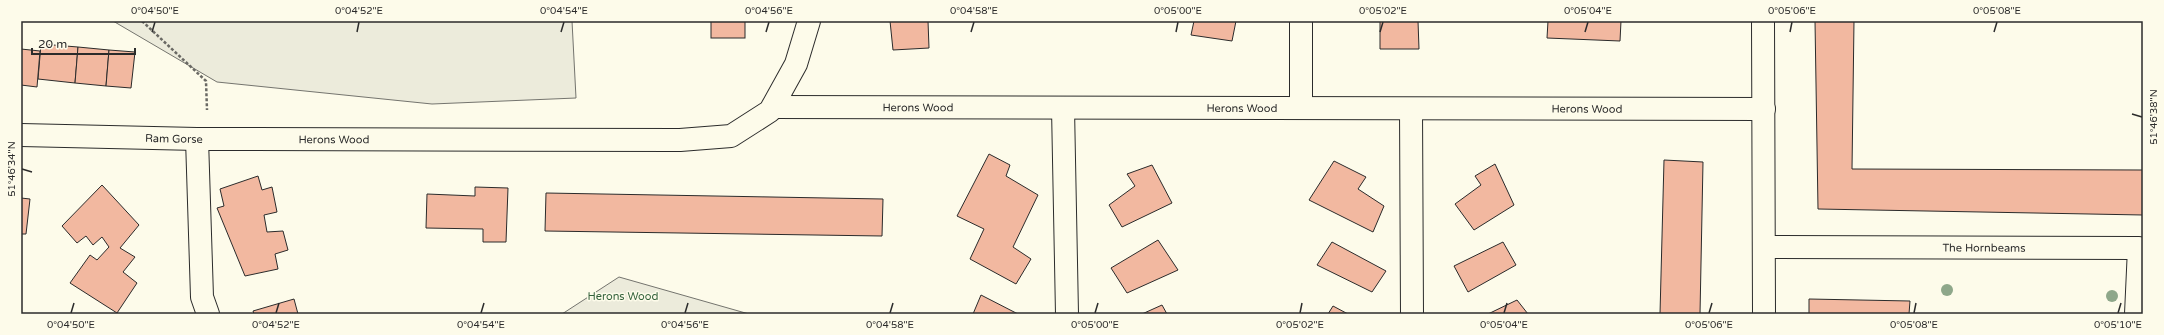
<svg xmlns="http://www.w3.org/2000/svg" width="2164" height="335" viewBox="0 0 2164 335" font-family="'Varela Round',sans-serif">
	<rect width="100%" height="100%" fill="#fdfbea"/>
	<g fill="#ecebdb" stroke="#74746e">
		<path d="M113 21H572L576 98 432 104 217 82Z"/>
		<path d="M619 277 749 314H562Z"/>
	</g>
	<g fill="#f2b8a0" stroke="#2b2b2b">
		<rect x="711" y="21" width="34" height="17"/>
		<path d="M890 21H928L929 48 893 50Z"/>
		<path d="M1194 21H1236L1232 41 1191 35Z"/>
		<path d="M1380 21H1418L1419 49H1380Z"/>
		<path d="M1548 21H1621L1620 41 1547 38Z"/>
		<path d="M1815 21H1854L1852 169 2143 170V215L1818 209Z"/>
		<path d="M41 44 78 47 75 83 38 79Z"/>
		<path d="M78 47 109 50 106 86 75 83Z"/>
		<path d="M21 49 40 51 37 87 21 85Z"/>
		<path d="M109 50 135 52 131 88 106 86Z"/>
		<path d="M989 154 1010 165 1006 176 1038 195 1013 247 1031 259 1016 284 970 259 984 229 957 216Z"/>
		<path d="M1664 160 1703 162 1700 314H1660Z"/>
		<path d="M1334 161 1366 177 1358 189 1384 206 1373 232 1309 200Z"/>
		<path d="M1495 164 1514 205 1474 230 1455 204 1481 185 1475 176Z"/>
		<path d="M1152 165 1172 203 1122 227 1109 205 1135 186 1127 174Z"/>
		<path d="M258 176 262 190 272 187 277 212 264 215 267 232 283 231 288 250 275 254 278 269 245 276 217 208 224 206 220 189Z"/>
		<path d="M102 185 139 225 120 248 135 257 123 272 137 283 117 313 70 283 90 255 97 260 109 247 102 237 93 245 86 236 77 243 62 226Z"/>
		<path d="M475 187 508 188 506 242H483V229L426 228 427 194 475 196Z"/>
		<path d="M546 193 883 199 882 236 545 231Z"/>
		<path d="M21 198 30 199 26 234H21Z"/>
		<path d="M1158 240 1178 270 1127 293 1111 268Z"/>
		<path d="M1332 242 1386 271 1372 292 1317 265Z"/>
		<path d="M1503 242 1516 265 1468 292 1454 266Z"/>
		<path d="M981 295 1018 314H973Z"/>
		<path d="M294 299 298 314H254L253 311Z"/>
		<path d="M1809 299 1910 301 1909 314H1809Z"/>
		<path d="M1517 300 1528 314H1488Z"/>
		<path d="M1162 305 1167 314H1142Z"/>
		<path d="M1333 306 1348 314H1328Z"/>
	</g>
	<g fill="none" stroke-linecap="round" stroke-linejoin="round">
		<defs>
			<g id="minor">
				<path d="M1763 21 1764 314"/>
				<path id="s1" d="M773 107 1764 109"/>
				<path d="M1063 108 1067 314"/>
				<path d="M1301 108V21"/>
				<path d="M1411 109 1412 314"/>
				<path id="s2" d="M21 135 197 139 680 140 731 136 770 111 796 64 809 21"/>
				<path d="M197 139 202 297 208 314"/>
				<path id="s3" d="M1764 247 2139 248 2136 314"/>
			</g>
		</defs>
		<use href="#minor" stroke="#2b2b2b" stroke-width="24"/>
		<path stroke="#6a6964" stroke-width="2.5" stroke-dasharray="3 2" stroke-linecap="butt" d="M142 21 206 81 207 110"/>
		<use href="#minor" stroke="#fdfbea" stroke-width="22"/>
	</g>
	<g fill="#8ea78a">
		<circle cx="1947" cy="290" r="6"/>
		<circle cx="2112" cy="296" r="6"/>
	</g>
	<path fill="none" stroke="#2b2b2b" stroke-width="1.5" d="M152 32 155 22M357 32 359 22M561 32 564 22M766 32 769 22M971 32 974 22M1176 32 1178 22M1380 32 1383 22M1585 32 1588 22M1790 32 1792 22M1994 32 1997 22M2132 114 2142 117M22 169 32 172M71 313 74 303M276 313 279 303M481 313 484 303M685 313 688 303M890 313 893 303M1095 313 1098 303M1300 313 1302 303M1504 313 1507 303M1709 313 1712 303M1914 313 1916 303M2118 313 2121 303"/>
	<g text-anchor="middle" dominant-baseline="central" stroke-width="3" stroke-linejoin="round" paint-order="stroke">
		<g font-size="11" fill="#2b2b2b" stroke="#fdfbea">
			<text stroke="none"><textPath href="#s1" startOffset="145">Herons Wood</textPath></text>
			<text stroke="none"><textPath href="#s1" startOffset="469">Herons Wood</textPath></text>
			<text stroke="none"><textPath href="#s1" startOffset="814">Herons Wood</textPath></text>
			<text stroke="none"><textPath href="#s2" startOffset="313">Herons Wood</textPath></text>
			<text stroke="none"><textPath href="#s2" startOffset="153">Ram Gorse</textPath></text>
			<text stroke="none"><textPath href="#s3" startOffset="220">The Hornbeams</textPath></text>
		</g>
		<g font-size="11" fill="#34623c" stroke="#fdfbea">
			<text x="623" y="296">Herons Wood</text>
		</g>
	</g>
	<rect width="2164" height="335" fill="none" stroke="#fdfbea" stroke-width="44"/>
	<path d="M32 48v6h103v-6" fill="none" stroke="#2b2b2b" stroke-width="2"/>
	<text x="38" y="48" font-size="12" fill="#2b2b2b" stroke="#fdfbea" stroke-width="3" paint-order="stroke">20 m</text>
	<rect x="22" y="22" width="2120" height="291" fill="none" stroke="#2b2b2b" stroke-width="1.5"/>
	<g font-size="10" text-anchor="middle" fill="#2b2b2b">
		<text x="155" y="14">0°04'50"E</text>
		<text x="359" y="14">0°04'52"E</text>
		<text x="564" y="14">0°04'54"E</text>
		<text x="769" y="14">0°04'56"E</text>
		<text x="974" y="14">0°04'58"E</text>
		<text x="1178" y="14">0°05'00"E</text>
		<text x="1383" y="14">0°05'02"E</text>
		<text x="1588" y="14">0°05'04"E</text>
		<text x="1792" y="14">0°05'06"E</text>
		<text x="1997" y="14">0°05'08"E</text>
		<text transform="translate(2153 117) rotate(-90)" y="4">51°46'38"N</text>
		<text transform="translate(11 169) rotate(-90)" y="4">51°46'34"N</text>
		<text x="71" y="328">0°04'50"E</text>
		<text x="276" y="328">0°04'52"E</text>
		<text x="481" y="328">0°04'54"E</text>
		<text x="685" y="328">0°04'56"E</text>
		<text x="890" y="328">0°04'58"E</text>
		<text x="1095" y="328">0°05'00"E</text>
		<text x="1300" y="328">0°05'02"E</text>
		<text x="1504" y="328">0°05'04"E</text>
		<text x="1709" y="328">0°05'06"E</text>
		<text x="1914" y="328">0°05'08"E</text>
		<text x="2118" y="328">0°05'10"E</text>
	</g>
</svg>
